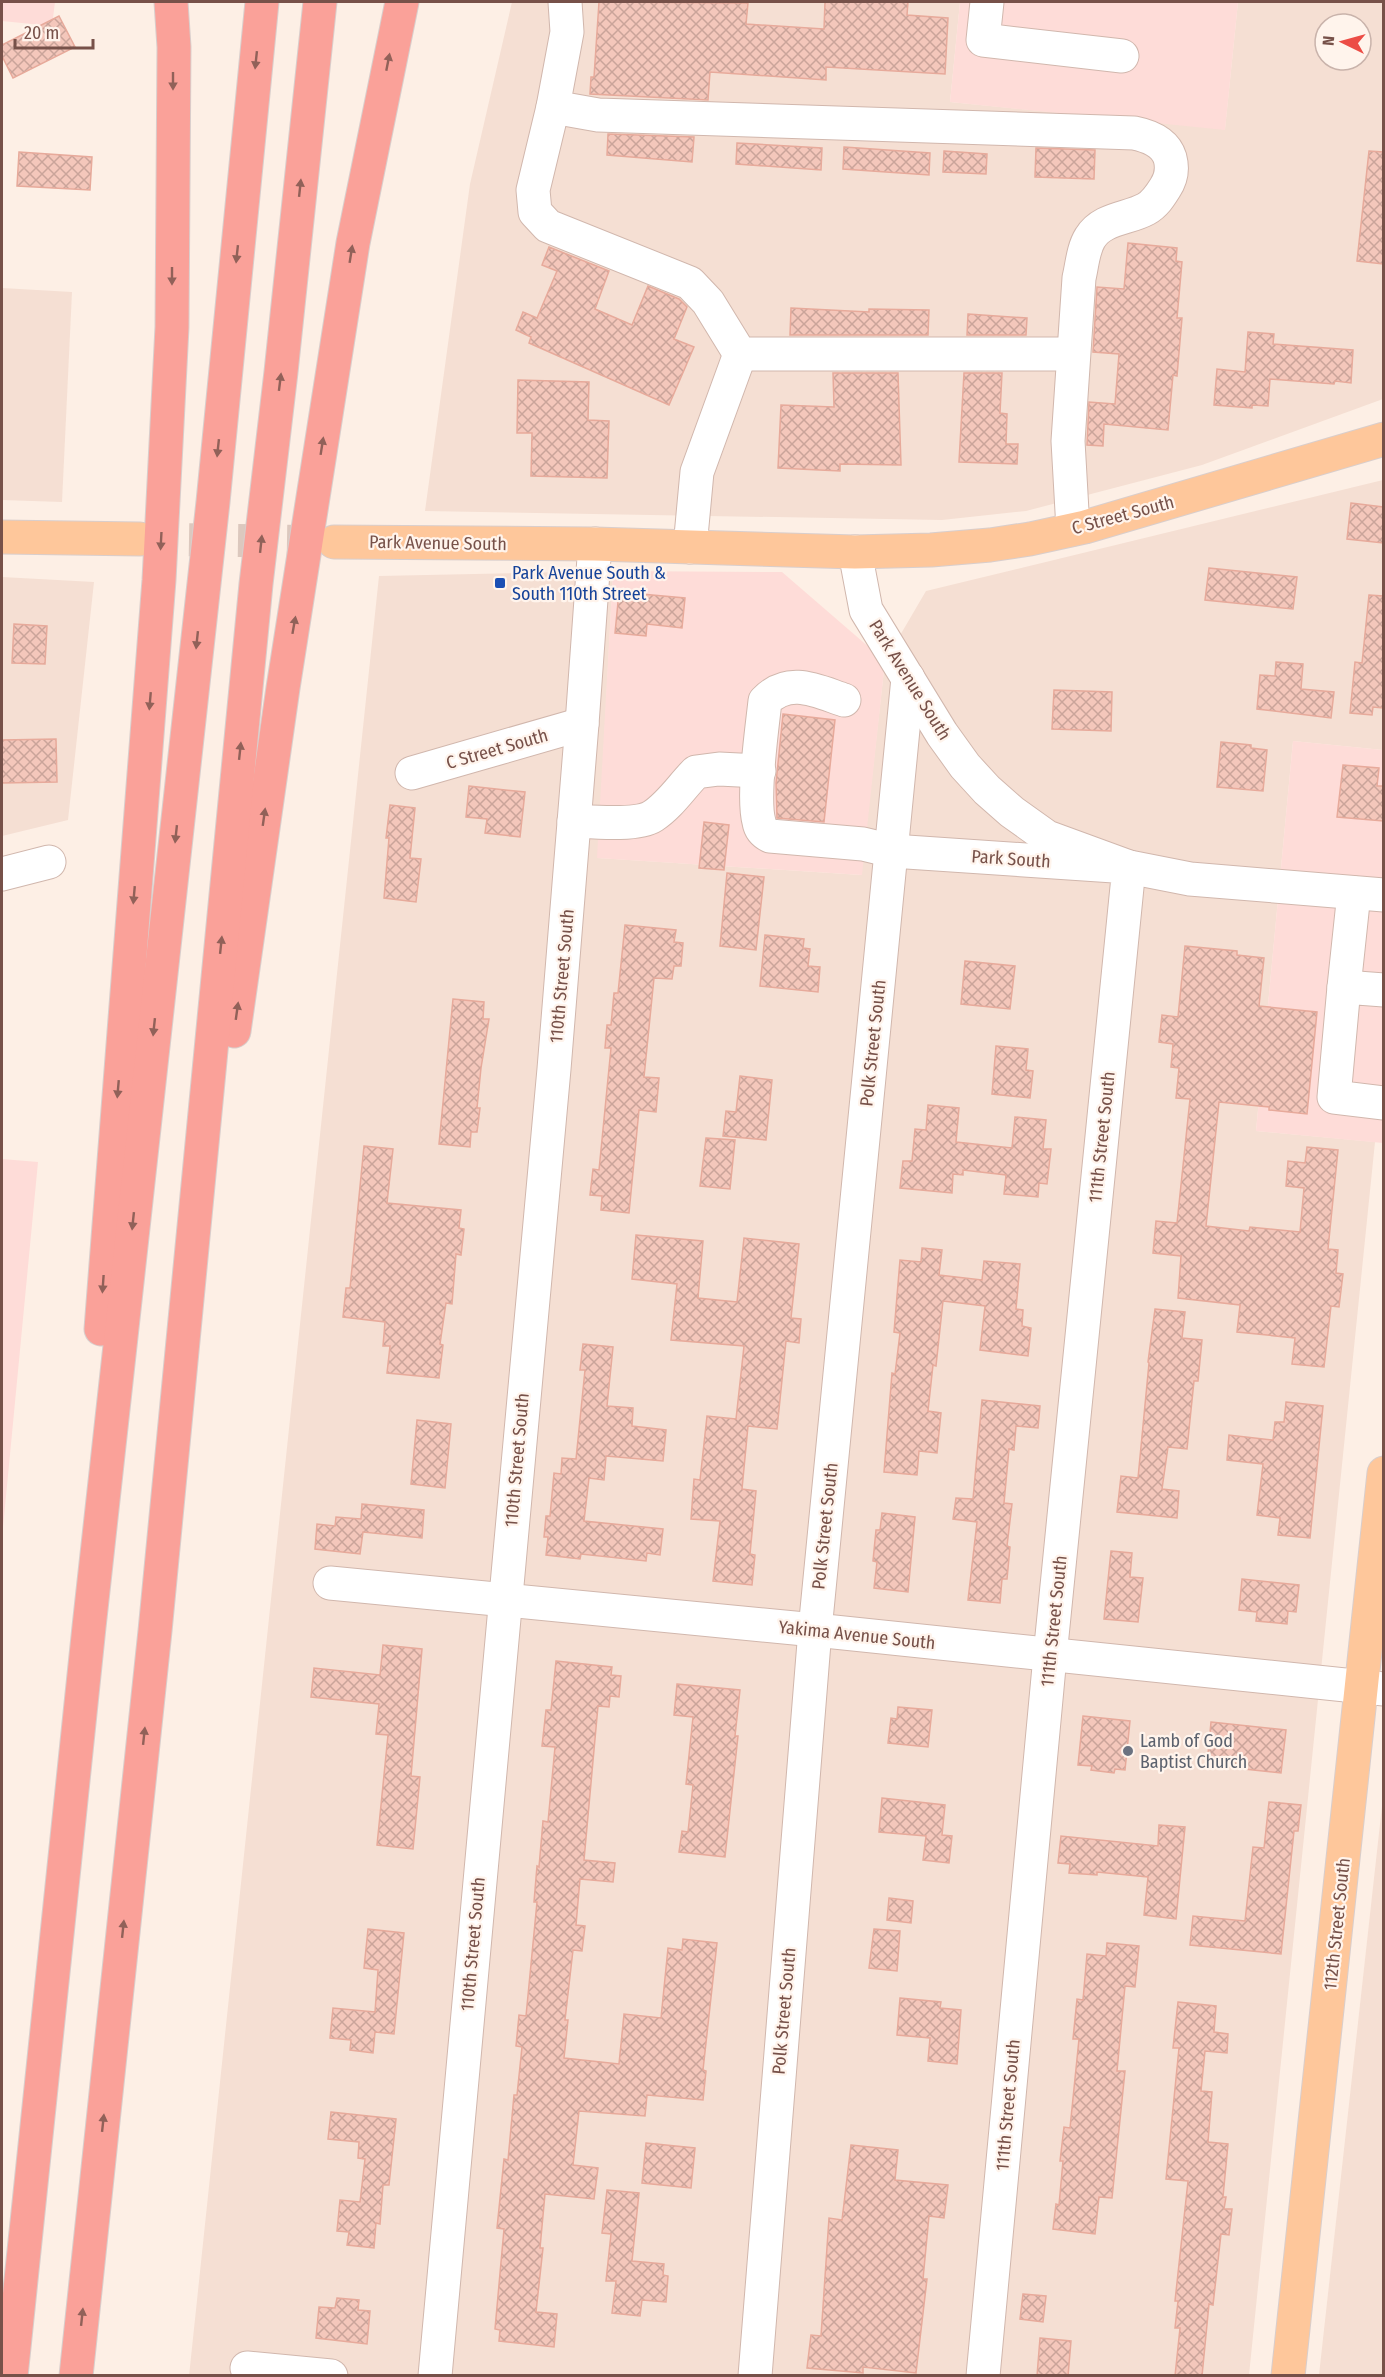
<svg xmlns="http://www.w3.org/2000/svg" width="1385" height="2377" viewBox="0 0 1385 2377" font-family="'Fira Sans Condensed',sans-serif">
	<defs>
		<pattern id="building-cross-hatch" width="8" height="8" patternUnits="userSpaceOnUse" patternTransform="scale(1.5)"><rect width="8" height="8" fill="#f4c7bb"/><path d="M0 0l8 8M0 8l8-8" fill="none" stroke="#caa49a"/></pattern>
	</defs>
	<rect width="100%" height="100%" fill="#fdefe5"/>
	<g fill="#f5dfd3" fill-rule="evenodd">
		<path d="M512 2H960L950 102 1225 129 1238 2H1383V399L1202 465 1026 511 942 520 425 511 470 184ZM1325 24H1361V60H1325Z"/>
		<path d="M2 288 72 292 62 502 2 500Z"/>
		<path d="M1383 480V750L1293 741 1256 1131 1375 1142 1249 2375 189 2376 379 576 613 571 598 858 861 875 885 661 926 591Z"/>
		<path d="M2 577 94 582 68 820 2 836Z"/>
		<path d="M1383 1797V2375H1319Z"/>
	</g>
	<g fill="#fedcd8">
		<path d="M2 2H55L52 26 2 21Z"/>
		<path d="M960 2H1238L1225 130 950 102Z"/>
		<path d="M613 571 782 572 885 661 862 875 597 858Z"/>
		<path d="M1293 741 1383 750V1143L1256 1131Z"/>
		<path d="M2 1159 38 1162 2 1538Z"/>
	</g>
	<g fill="url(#building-cross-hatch)" stroke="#e7aa9b" stroke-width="1.5">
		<path d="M599 2 748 3 746 24 824 29 825 2H908L907 15 948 18 945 74 826 67V80L710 72 708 100 590 94 591 77H594Z"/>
		<path d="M59 16 75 47 13 78 2 56V45Z"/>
		<path d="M608 134 694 137 692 162 607 155Z"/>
		<path d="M737 143 822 148 821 170 736 164Z"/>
		<path d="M844 147 930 153 929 175 843 169Z"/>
		<path d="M1036 148 1095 150 1094 179 1035 177Z"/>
		<path d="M944 151 987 154 986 174 943 172Z"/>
		<path d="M1369 151 1383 152V264L1357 261Z"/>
		<path d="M19 152 92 157 90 190 17 186Z"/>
		<path d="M1128 243 1177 248 1176 261 1182 262 1177 318H1182L1177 376 1173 375 1168 430 1104 424 1103 446 1087 445 1089 402 1115 404 1119 354 1093 352 1097 287 1124 289Z"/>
		<path d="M549 247 609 271 595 309 632 325 648 286 679 299 687 307 674 339 694 347 669 405 529 343 531 337 516 330 523 312 537 318 557 271 542 265Z"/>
		<path d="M791 308 869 312V309L929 310 928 335H790Z"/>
		<path d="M968 314 1027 318 1026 335H967Z"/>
		<path d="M1248 332 1274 334 1273 344 1353 350 1351 383 1335 381 1334 384 1270 379 1268 406 1252 405V408L1214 405 1217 369 1245 372Z"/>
		<path d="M833 373H898L901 465 840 464V471L778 468 781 405 834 407Z"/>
		<path d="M964 373H1002L1000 413 1007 414 1006 444H1018L1017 464 959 462Z"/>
		<path d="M518 380 589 382 588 420 609 421 607 478 531 476 532 433H517Z"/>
		<path d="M1351 503 1383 507V543L1347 539Z"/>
		<path d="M1209 568 1297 577 1293 609 1205 600Z"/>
		<path d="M619 592 685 598 682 628 647 624 646 636 615 633Z"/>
		<path d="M1369 595 1383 596V708L1373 707 1372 715 1350 713 1355 662 1362 663Z"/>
		<path d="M14 624 47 626 45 664 12 663Z"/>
		<path d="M1276 662 1303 664 1301 689 1334 692 1331 718 1257 709 1260 675 1275 676Z"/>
		<path d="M1054 690 1112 692 1111 731 1052 729Z"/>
		<path d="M783 714 835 720 824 822 777 818 776 783Z"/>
		<path d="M56 739 57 782 2 783V740Z"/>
		<path d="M1221 742 1251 745V748L1267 750 1263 791 1217 787Z"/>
		<path d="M1343 765 1379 768 1377 786H1383V821L1337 817Z"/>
		<path d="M469 786 525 792 520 837 485 833 487 819 466 817Z"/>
		<path d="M390 805 415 808 410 858 421 859 416 902 384 898 389 838H386Z"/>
		<path d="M704 822 729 825 724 870 699 868Z"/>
		<path d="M727 873 764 877 756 950 720 946Z"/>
		<path d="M625 925 676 930 674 942 683 943 681 966H674L672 979 654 978 644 1077 659 1078 656 1112 639 1110 629 1213 601 1210 602 1196 590 1195 593 1169 599 1170 611 1048H605L607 1025H611L614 993H618Z"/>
		<path d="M765 935 804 939 803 948 810 949 808 966 820 967 818 992 760 986Z"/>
		<path d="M1185 946 1237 951V955L1264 958 1259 1006 1317 1012 1307 1114 1269 1110V1107L1219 1102 1206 1226 1249 1231 1250 1227 1300 1232 1304 1188 1286 1186 1288 1161 1305 1163 1307 1147 1338 1150 1328 1249 1338 1250 1336 1273 1343 1274 1339 1307 1331 1306 1324 1367 1292 1364 1295 1338 1237 1332 1240 1305 1178 1298 1181 1256 1153 1253 1156 1221 1177 1223 1190 1099 1176 1098 1179 1068 1171 1067 1173 1044 1159 1042 1162 1015 1178 1017Z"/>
		<path d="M965 961 1015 966 1010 1009 961 1004Z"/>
		<path d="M453 999 484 1002 483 1019H489L481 1068 477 1108H480L477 1132H471L470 1147 439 1144Z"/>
		<path d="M996 1046 1028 1049 1026 1070 1033 1071 1030 1098 992 1094Z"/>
		<path d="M740 1076 772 1080 766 1140 723 1136 726 1111 736 1112Z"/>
		<path d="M928 1105 959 1108 956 1142 1012 1148 1015 1117 1046 1120 1043 1149H1051L1047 1184 1039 1183 1038 1197 1004 1194 1006 1175 963 1170V1175L953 1174 952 1193 900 1188 903 1161H912L915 1129 926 1130Z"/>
		<path d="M706 1138 735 1140 730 1189 700 1186Z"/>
		<path d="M364 1146 393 1149 387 1203 461 1210 459 1228 464 1229 461 1255 456 1254 452 1304 446 1303 440 1344 443 1345 439 1378 387 1373 390 1346H383L385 1322 343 1317 346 1288H350Z"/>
		<path d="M636 1235 703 1241 698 1298 737 1302 744 1238 799 1244 791 1318 801 1319 799 1343 786 1341 777 1429 748 1426 742 1489 756 1491 750 1554 755 1555 752 1585 713 1581 720 1521 691 1519 694 1479 700 1480 707 1416 736 1419 744 1346 671 1340 677 1284 632 1279Z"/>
		<path d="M922 1248 942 1250 939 1275 982 1280 984 1261 1020 1264 1016 1309 1023 1310 1022 1326 1031 1328 1028 1356 980 1350 985 1306 943 1301 936 1366 933 1365 928 1411 941 1413 937 1453 919 1451 917 1475 884 1472 892 1373 895 1374 900 1333 894 1332 900 1260 921 1262Z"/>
		<path d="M1155 1309 1185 1312 1182 1338 1202 1340 1198 1381H1194L1187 1449 1168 1447 1162 1489 1179 1491 1177 1518 1117 1512 1121 1476 1138 1478 1149 1363 1148 1362Z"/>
		<path d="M583 1344 613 1347 607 1406 633 1408 632 1426 666 1430 663 1461 606 1456 604 1480 589 1478 584 1521 663 1529 660 1555 647 1553 646 1561 581 1554 580 1559 546 1555 548 1537H544L546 1516H550L554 1473 561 1474 562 1458 576 1459 585 1370H580Z"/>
		<path d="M982 1400 1040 1406 1038 1428 1016 1426 1014 1450 1009 1449 1004 1503 1012 1504 1007 1546 1010 1547 1007 1579H1002L1000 1603 968 1600 977 1522 953 1519 956 1498 973 1499Z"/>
		<path d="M1286 1402 1323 1406 1310 1538 1278 1535 1280 1518 1257 1515 1263 1464 1227 1460 1229 1435 1273 1440 1275 1422H1284Z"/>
		<path d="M417 1420 451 1424 445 1488 411 1484Z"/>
		<path d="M362 1504 424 1510 422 1538 363 1532 360 1554 315 1549 317 1524 335 1526 336 1517 361 1519Z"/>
		<path d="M882 1513 915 1517 908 1592 874 1588 877 1562 873 1561 876 1530H880Z"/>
		<path d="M1111 1551 1132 1553 1130 1577 1143 1578 1138 1622 1104 1619Z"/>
		<path d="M1242 1579 1299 1585 1296 1612 1288 1611 1287 1624 1256 1621 1257 1612 1239 1610Z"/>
		<path d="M383 1645 422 1649 411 1776 420 1777 413 1849 377 1845 388 1735 376 1734 379 1704 311 1697 314 1668 380 1675Z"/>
		<path d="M556 1661 612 1667 611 1675 621 1676 619 1697 610 1696 609 1707 598 1706 584 1860 615 1863 613 1882 580 1879 576 1925 585 1926 582 1951 573 1950 565 2020H568L564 2058 619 2064 624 2014 661 2018 668 1948 682 1950 683 1939 717 1943 703 2070 706 2071 703 2100 647 2095 645 2116 579 2111 573 2165 598 2168 594 2199 545 2194 540 2248H543L536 2312 557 2314 554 2347 499 2341 500 2330 495 2329 504 2229 497 2228 504 2159 508 2160 514 2095H517L522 2047 516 2046 519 2015 526 2016 537 1902H534L537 1866 539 1867 543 1821 548 1822 555 1747 542 1746 546 1710H551Z"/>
		<path d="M677 1684 740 1690 735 1736H738L725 1857 679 1852 682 1831 688 1832 693 1785 686 1784 693 1717 674 1715Z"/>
		<path d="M898 1707 932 1710 928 1747 888 1743 891 1718 897 1719Z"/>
		<path d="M1083 1716 1130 1721 1125 1770 1115 1769 1114 1773 1091 1770 1092 1766 1078 1765Z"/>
		<path d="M1211 1722 1286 1730 1281 1773 1207 1765Z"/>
		<path d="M882 1798 945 1805 942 1835 952 1836 949 1863 923 1860 926 1836 879 1832Z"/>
		<path d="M1269 1802 1301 1805 1298 1831H1294L1281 1954 1190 1945 1193 1916 1245 1921 1253 1847 1264 1848Z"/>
		<path d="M1159 1825 1185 1827 1176 1919 1144 1915 1148 1877 1097 1872V1875L1069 1873 1070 1864 1058 1863 1061 1836 1158 1846Z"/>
		<path d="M889 1898 913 1901 911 1923 887 1920Z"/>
		<path d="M368 1929 404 1933 394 2034 375 2032 373 2053 350 2050 351 2040 330 2038 333 2008 375 2012 378 1970 364 1968Z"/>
		<path d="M874 1929 900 1931 897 1971 869 1968Z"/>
		<path d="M1107 1943 1139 1946 1135 1987 1125 1986 1117 2071H1125L1112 2198 1099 2197 1095 2234 1053 2229 1056 2204 1059 2205 1063 2161H1060L1064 2127 1070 2128 1079 2039H1073L1077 1999 1083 2000 1087 1954 1106 1956Z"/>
		<path d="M900 1998 941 2002 940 2008 961 2010 957 2064 928 2061 930 2038 897 2035Z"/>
		<path d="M1178 2002 1216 2006 1214 2032 1228 2034 1227 2053 1205 2051 1201 2091 1212 2092 1208 2142 1228 2144 1223 2197H1226L1224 2209H1232L1229 2235 1221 2234 1213 2305 1209 2304 1202 2376H1175L1180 2328H1175L1178 2301H1175L1188 2181 1166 2179 1179 2048H1173Z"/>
		<path d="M331 2112 396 2119 389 2185H383L380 2224 376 2223 374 2248 347 2245 349 2232 337 2231 340 2200 360 2202 365 2159 358 2158 359 2142 328 2139Z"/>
		<path d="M646 2143 695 2148 691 2188 642 2183Z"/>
		<path d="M851 2145 898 2150 895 2180 948 2185 944 2218 929 2216 923 2279H927L916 2373 863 2367V2373L807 2368 811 2335 821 2336 829 2218 842 2220Z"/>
		<path d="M607 2190 639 2193 632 2261 664 2264 663 2275 668 2276 666 2302 642 2300 640 2316 612 2313 616 2281H606L611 2234 602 2233Z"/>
		<path d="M1023 2294 1046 2296 1043 2322 1020 2319Z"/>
		<path d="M337 2298 359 2300 358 2310 370 2311 367 2344 316 2338 319 2307 335 2308Z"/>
		<path d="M1040 2338 1071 2341 1068 2376H1037Z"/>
	</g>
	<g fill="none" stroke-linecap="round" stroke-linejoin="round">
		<path stroke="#dcc8be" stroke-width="33" stroke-dasharray="33 16" stroke-linecap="butt" d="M140 539 333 542"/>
		<defs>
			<g id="minor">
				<path d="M565 2 567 32 553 107 598 115 1134 133C1149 136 1165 142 1170 158 1173 169 1171 179 1165 188 1160 196 1155 204 1146 209 1128 219 1102 218 1090 238 1083 249 1082 266 1079 278L1068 441 1073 529"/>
				<path d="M987 2 983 40 1122 56"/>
				<path d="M553 107 533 190 535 212 548 226 690 283 708 302 740 354H1073"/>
				<path d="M690 547 697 472 740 354"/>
				<path d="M855 552 866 610 942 734 965 766 987 790 1012 812 1047 837 1129 867 1190 879 1384 895"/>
				<path d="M844 700C817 691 789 676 765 701 762 729 752 797 759 822 760 828 764 833 770 836L863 844 892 851 1129 867 1050 1656 983 2376"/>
				<path d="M412 773 582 724"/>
				<path d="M574 821C593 822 638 826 653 816 670 805 682 786 696 772L719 769 759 771"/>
				<path d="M2 874 49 862"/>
				<path d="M1344 987 1354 893"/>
				<path d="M1384 990 1344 987 1334 1097 1384 1103"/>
				<path d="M330 1583 815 1630 1384 1689"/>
				<path d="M247 2368 331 2376"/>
				<path d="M435 2376 554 1069 582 724 595 544"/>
				<path d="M755 2376 815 1630 908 678"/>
			</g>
			<g id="major">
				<path d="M2 537 140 539"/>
				<path d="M334 542 595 544 855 552 931 550 990 545 1030 539 1085 527 1384 439"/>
				<path d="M1288 2376 1384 1473"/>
			</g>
			<g id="highway">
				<path d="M234 1031 283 688 353 243 402 2"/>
				<path d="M101 1329 159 580 172 327 174 47 171 2"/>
				<path d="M11 2376 89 1627 213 502 262 2"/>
				<path d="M76 2376 155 1631 256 584 281 372 320 2"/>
			</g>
		</defs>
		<use href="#minor" stroke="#d1b7ad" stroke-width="35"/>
		<use href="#major" stroke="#d9cecc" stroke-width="35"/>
		<use href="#highway" stroke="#d9cecc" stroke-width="35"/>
		<use href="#minor" stroke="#fff" stroke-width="33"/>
		<use href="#major" stroke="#fec79b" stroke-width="33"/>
		<use href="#highway" stroke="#faa199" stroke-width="33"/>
	</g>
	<defs><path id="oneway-solid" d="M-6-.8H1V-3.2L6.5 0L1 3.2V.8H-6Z" transform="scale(1.5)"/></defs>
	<g fill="#916159">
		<use href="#oneway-solid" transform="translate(256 60) rotate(96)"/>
		<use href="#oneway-solid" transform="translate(388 62) rotate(-79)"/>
		<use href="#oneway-solid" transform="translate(173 81) rotate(90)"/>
		<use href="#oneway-solid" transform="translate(300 188) rotate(-84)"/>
		<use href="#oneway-solid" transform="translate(237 254) rotate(96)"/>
		<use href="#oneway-solid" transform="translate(351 254) rotate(-81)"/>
		<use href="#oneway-solid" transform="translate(172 276) rotate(90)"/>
		<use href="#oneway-solid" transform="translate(280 382) rotate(-83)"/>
		<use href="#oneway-solid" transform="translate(322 446) rotate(-81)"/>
		<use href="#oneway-solid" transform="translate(218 448) rotate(96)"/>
		<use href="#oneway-solid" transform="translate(161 541) rotate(93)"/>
		<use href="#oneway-solid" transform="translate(261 544) rotate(-84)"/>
		<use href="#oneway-solid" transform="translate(294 625) rotate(-80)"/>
		<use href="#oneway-solid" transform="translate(197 640) rotate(96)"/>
		<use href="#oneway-solid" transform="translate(150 701) rotate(95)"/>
		<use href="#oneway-solid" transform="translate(240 751) rotate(-84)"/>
		<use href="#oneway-solid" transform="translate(264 817) rotate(-82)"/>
		<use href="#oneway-solid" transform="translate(176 834) rotate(96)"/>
		<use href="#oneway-solid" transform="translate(134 895) rotate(95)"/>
		<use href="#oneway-solid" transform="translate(221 945) rotate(-84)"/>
		<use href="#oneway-solid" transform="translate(237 1011) rotate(-82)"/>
		<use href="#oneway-solid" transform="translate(154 1027) rotate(96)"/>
		<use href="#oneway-solid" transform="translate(118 1089) rotate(95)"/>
		<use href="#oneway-solid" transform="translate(133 1221) rotate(96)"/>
		<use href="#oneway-solid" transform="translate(103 1284) rotate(94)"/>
		<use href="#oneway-solid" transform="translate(144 1736) rotate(-84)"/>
		<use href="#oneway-solid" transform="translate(123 1929) rotate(-84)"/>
		<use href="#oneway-solid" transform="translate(103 2123) rotate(-84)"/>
		<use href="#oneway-solid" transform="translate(82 2317) rotate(-84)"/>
	</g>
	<rect fill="#1a4fb4" stroke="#fff4ec" stroke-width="2" x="494" y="577" width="12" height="12" rx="3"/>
	<circle fill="#6b7280" stroke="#fff4ec" stroke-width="2" cx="1128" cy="1751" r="6"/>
	<g text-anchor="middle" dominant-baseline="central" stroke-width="4.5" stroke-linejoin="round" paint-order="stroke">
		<g font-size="18" fill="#775149" stroke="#fff4ec">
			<text transform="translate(1123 515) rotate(-15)">C Street South</text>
			<text transform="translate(438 543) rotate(1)">Park Avenue South</text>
			<text transform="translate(910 680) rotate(58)">Park Avenue South</text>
			<text transform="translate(497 749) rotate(-16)">C Street South</text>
			<text transform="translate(1011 859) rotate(4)">Park South</text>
			<text transform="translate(562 976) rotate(-85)">110th Street South</text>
			<text transform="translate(873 1043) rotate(-84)">Polk Street South</text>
			<text transform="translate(1102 1137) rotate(-84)">111th Street South</text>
			<text transform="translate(517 1460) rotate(-85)">110th Street South</text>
			<text transform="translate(825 1526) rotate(-84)">Polk Street South</text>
			<text transform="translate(1054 1621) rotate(-84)">111th Street South</text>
			<text transform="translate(857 1635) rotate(6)">Yakima Avenue South</text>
			<text transform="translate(1337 1924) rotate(-84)">112th Street South</text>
			<text transform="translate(473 1944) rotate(-85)">110th Street South</text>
			<text transform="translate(784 2011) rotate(-85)">Polk Street South</text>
			<text transform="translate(1008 2105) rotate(-85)">111th Street South</text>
		</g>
		<g font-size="18" fill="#164399" stroke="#fff4ec" text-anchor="start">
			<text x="512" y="573">Park Avenue South &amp;<tspan x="512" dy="21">South 110th Street</tspan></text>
		</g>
		<g font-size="18" fill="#5b616d" stroke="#fff4ec" text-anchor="start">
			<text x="1140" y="1741">Lamb of God<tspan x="1140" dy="21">Baptist Church</tspan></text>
		</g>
	</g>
	<rect width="1385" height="2377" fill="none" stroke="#775149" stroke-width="6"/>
	<g transform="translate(1343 42) rotate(275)"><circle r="28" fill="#fff4ec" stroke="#c9b3ab" stroke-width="1.5"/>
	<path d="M0-4.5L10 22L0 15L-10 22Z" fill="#ec4c45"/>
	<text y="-9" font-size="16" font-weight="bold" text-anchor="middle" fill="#775149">N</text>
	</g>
	<path d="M15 39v9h78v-9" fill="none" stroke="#775149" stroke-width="3"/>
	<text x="24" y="39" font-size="18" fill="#775149" stroke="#fff4ec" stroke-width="4.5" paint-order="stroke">20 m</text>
</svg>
